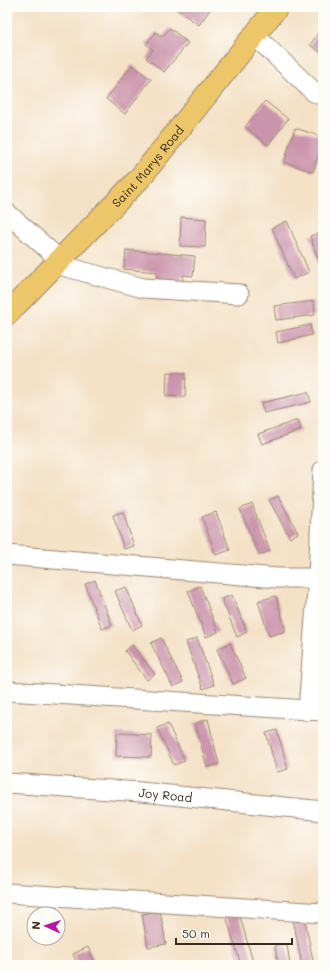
<svg xmlns="http://www.w3.org/2000/svg" width="330" height="972" viewBox="0 0 330 972" font-family="Mali,sans-serif">
	<rect width="100%" height="100%" fill="#fdfcf7"/>
	<filter id="ink" filterUnits="userSpaceOnUse"><feTurbulence type="fractalNoise" baseFrequency=".025" numOctaves="2"/><feDisplacementMap in="SourceGraphic" scale="8" xChannelSelector="R" yChannelSelector="G"/><feConvolveMatrix kernelMatrix="1 2 1 2 8 2 1 2 1" color-interpolation-filters="sRGB"/></filter>
	<filter id="wash" filterUnits="userSpaceOnUse"><feTurbulence type="fractalNoise" baseFrequency=".012" numOctaves="4" result="noise"/><feDisplacementMap in="SourceGraphic" scale="16" xChannelSelector="R" yChannelSelector="G"/><feGaussianBlur stdDeviation="0.9" result="paint"/><feColorMatrix in="noise" values="0 0 0 0 0 0 0 0 0 0 0 0 0 0 0 0 0 1.4 0 .05"/><feComposite in="paint" operator="in"/></filter>
	<g filter="url(#wash)">
		<rect width="100%" height="100%" fill="#f4e1c6"/>
		<g id="blocks">
			<g fill="#ca94ac">
				<path d="M173 7H212L199 25Z"/>
				<path d="M323 26V54L310 45Z"/>
				<path d="M170 28 188 43 164 72 146 58 153 50 146 44 156 32 162 37Z"/>
				<path d="M132 65 151 79 125 114 106 99Z"/>
				<path d="M265 101 288 119 268 145 245 127Z"/>
				<path d="M295 128 323 137V142L313 172 284 162Z"/>
				<path d="M181 217 206 219 205 247 180 246Z"/>
				<path d="M287 221 309 272 294 279 272 228Z"/>
				<path d="M323 232V267L321 268 310 236Z"/>
				<path d="M126 250 195 256 193 276 183 275 182 285 156 283 157 272 124 269Z"/>
				<path d="M314 301 315 315 276 320 274 306Z"/>
				<path d="M310 325 312 335 278 343 276 332Z"/>
				<path d="M167 372 186 373 185 397 166 396Z"/>
				<path d="M308 392 311 402 264 413 261 403Z"/>
				<path d="M298 420 301 430 262 444 258 434Z"/>
				<path d="M278 496 298 533 290 538 269 500Z"/>
				<path d="M252 504 270 551 259 555 240 509Z"/>
				<path d="M123 512 134 546 124 549 113 515Z"/>
				<path d="M216 512 230 550 216 555 202 517Z"/>
				<path d="M95 580 112 625 102 629 85 584Z"/>
				<path d="M200 586 218 632 206 637 188 591Z"/>
				<path d="M126 587 142 625 132 630 115 591Z"/>
				<path d="M232 595 247 632 237 637 222 599Z"/>
				<path d="M276 596 286 631 269 636 258 601Z"/>
				<path d="M161 638 183 682 173 687 151 643Z"/>
				<path d="M197 638 214 685 203 689 186 642Z"/>
				<path d="M230 643 246 678 233 684 217 649Z"/>
				<path d="M132 645 155 674 147 680 125 651Z"/>
				<path d="M208 719 219 764 207 767 195 723Z"/>
				<path d="M168 724 185 761 174 765 157 728Z"/>
				<path d="M277 730 288 769 277 772 266 733Z"/>
				<path d="M117 733 152 735 151 757 116 756Z"/>
				<path d="M160 911 166 944 148 947 142 914Z"/>
				<path d="M239 913 253 962 243 965H241L226 916Z"/>
				<path d="M304 916 314 965H302L293 919Z"/>
				<path d="M287 944 290 965H278L275 945Z"/>
				<path d="M88 947 96 965H78L73 954Z"/>
			</g>
		</g>
	</g>
	<g filter="url(#ink)">
		<use href="#blocks" fill-opacity="0" stroke="#988672" stroke-width="1"/>
		<g fill="none" stroke-linecap="round" stroke-linejoin="round">
			<defs>
				<g id="minor">
					<path d="M255 36 314 92 323 96"/>
					<path d="M7 213 60 260"/>
					<path d="M56 264 143 288 239 294"/>
					<path d="M7 555 277 578H323"/>
					<path d="M7 691 323 711"/>
					<path d="M308 711 318 578 323 470"/>
					<path id="s1" d="M7 783 141 792 323 811"/>
					<path d="M7 893 323 913"/>
				</g>
				<g id="major">
					<path id="s2" d="M7 314 139 179 277 7"/>
				</g>
			</defs>
			<use href="#minor" stroke="#988672" stroke-width="21"/>
			<use href="#major" stroke="#988672" stroke-width="24"/>
			<use href="#minor" stroke="#fff" stroke-width="19"/>
			<use href="#major" stroke="#ecc669" stroke-width="22"/>
		</g>
	</g>
	<g text-anchor="middle" dominant-baseline="central" stroke-width="3" stroke-linejoin="round" paint-order="stroke">
		<g font-size="12" fill="#3b2a1e" stroke="#fdfcf7">
			<text stroke="none"><textPath href="#s2" startOffset="204">Saint Marys Road</textPath></text>
			<text stroke="none"><textPath href="#s1" startOffset="159">Joy Road</textPath></text>
		</g>
	</g>
	<rect width="330" height="972" fill="none" stroke="#fdfcf7" stroke-width="24"/>
	<g transform="translate(46 926) rotate(273)"><circle r="19" fill="#fdfcf7" stroke="#afa8a0"/>
	<path d="M0-3L7 15L0 10L-7 15Z" fill="#b5179e"/>
	<text y="-6" font-size="11" font-weight="bold" text-anchor="middle" fill="#3b2a1e">N</text>
	</g>
	<path d="M176 938v6h116v-6" fill="none" stroke="#3b2a1e" stroke-width="2"/>
	<text x="182" y="938" font-size="12" fill="#3b2a1e" stroke="#fdfcf7" stroke-width="3" paint-order="stroke">50 m</text>
</svg>
